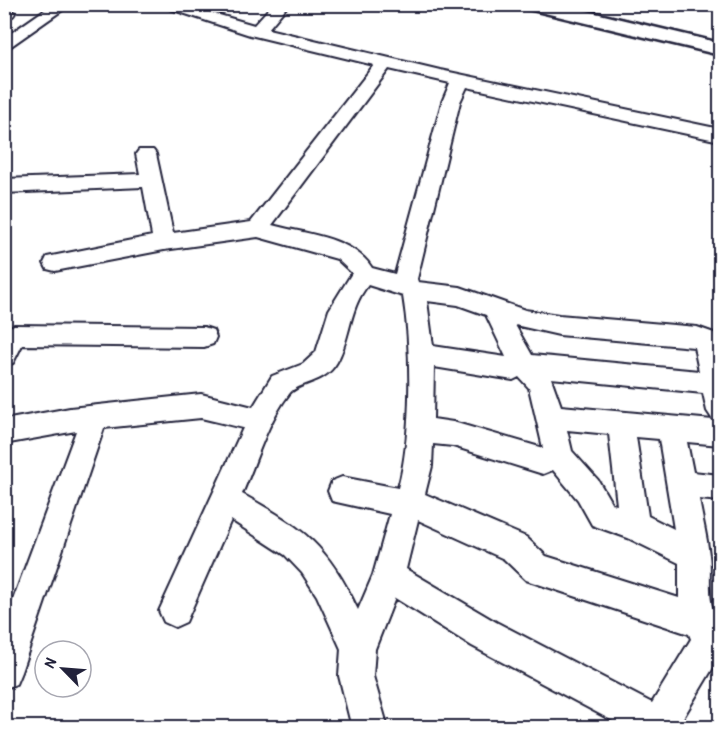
<svg xmlns="http://www.w3.org/2000/svg" width="725" height="732" viewBox="0 0 725 732" font-family="'Patrick Hand',sans-serif">
	<rect width="100%" height="100%" fill="#fff"/>
	<filter id="ink" filterUnits="userSpaceOnUse"><feTurbulence type="fractalNoise" baseFrequency=".0167" numOctaves="2"/><feDisplacementMap in="SourceGraphic" scale="12" xChannelSelector="R" yChannelSelector="G"/><feConvolveMatrix kernelMatrix="1 2 1 2 8 2 1 2 1" color-interpolation-filters="sRGB"/></filter>
	<g filter="url(#ink)">
		<g fill="none" stroke-linecap="round" stroke-linejoin="round">
			<defs>
				<g id="street">
					<path d="M53 4H71L4 51V38Z"/>
					<path d="M155 4H181L254 25 273 4H289L268 29 440 70 720 129V141L467 87 460 102 417 279 418 282 460 287 525 310 559 315 697 327 714 333 720 354V445L687 442 693 472 720 475V501L699 499C702 518 707 536 709 555 712 577 705 605 720 622V656L677 728H626L472 646 395 598 375 649 373 676 388 728H352L339 676 341 649 317 596 302 573 285 555 231 520 186 622 175 627 164 622 159 611 243 428 201 418 104 428 21 672 16 684 4 689V624L76 431 4 444V420L70 408 201 394 253 407 272 376 303 364 316 352 329 310 352 273 337 259 258 237 164 250 55 271 47 269 44 263 47 257 152 236 143 187 4 193V179L140 174 136 154 139 150H153L156 154 173 233 251 222 374 65 250 35ZM389 69 450 83 442 102 395 274 372 268C353 237 305 234 272 225ZM368 285 403 296C412 349 412 437 398 488L342 477 332 481 328 491 332 501 390 514 373 575 358 610C328 545 303 528 242 494 256 462 267 422 289 394 299 381 324 385 337 362 351 337 349 308 368 285ZM427 301 458 305 486 315 506 357 433 346ZM515 325 559 335 694 347 699 371 532 355ZM434 367 513 380 519 377 529 388 543 448 453 422 433 419ZM551 378 703 393 707 411 713 420 561 406ZM567 430 609 434 617 505 612 504 598 480 572 451ZM636 437 659 439 674 529 648 516ZM433 444 453 446 543 474 553 470 578 500 592 525 628 538 679 563V598L546 556 526 537 425 494 432 466ZM418 520 504 559 526 580 689 634 691 639 652 703 496 622 406 569Z"/>
					<path d="M4 7 15 13 13 16 4 17Z"/>
					<path d="M14 325 204 327 213 330 216 337 213 344 204 347 22 345 13 363 4 366V330Z"/>
				</g>
				<path id="highway" d="M521 4H558L720 43V55L524 8Z"/>
			</defs>
			<use href="#street" stroke="#22223b" stroke-width="4"/>
			<use href="#highway" stroke="#22223b" stroke-width="5"/>
			<use href="#street" fill="#fff" fill-rule="evenodd"/>
			<use href="#highway" fill="#fff" fill-rule="evenodd"/>
		</g>
	</g>
	<rect width="725" height="732" fill="none" stroke="#fff" stroke-width="24"/>
	<rect x="12" y="12" width="701" height="708" fill="none" stroke="#22223b" stroke-width="2" filter="url(#ink)"/>
	<g transform="translate(63 669) rotate(295)"><circle r="28" fill="#ffffff" stroke="#a7a7b1" stroke-width="1.5"/>
	<path d="M0-4.5L10 22L0 15L-10 22Z" fill="#22223b"/>
	<text y="-9" font-size="16" font-weight="bold" text-anchor="middle" fill="#22223b">N</text>
	</g>
</svg>
